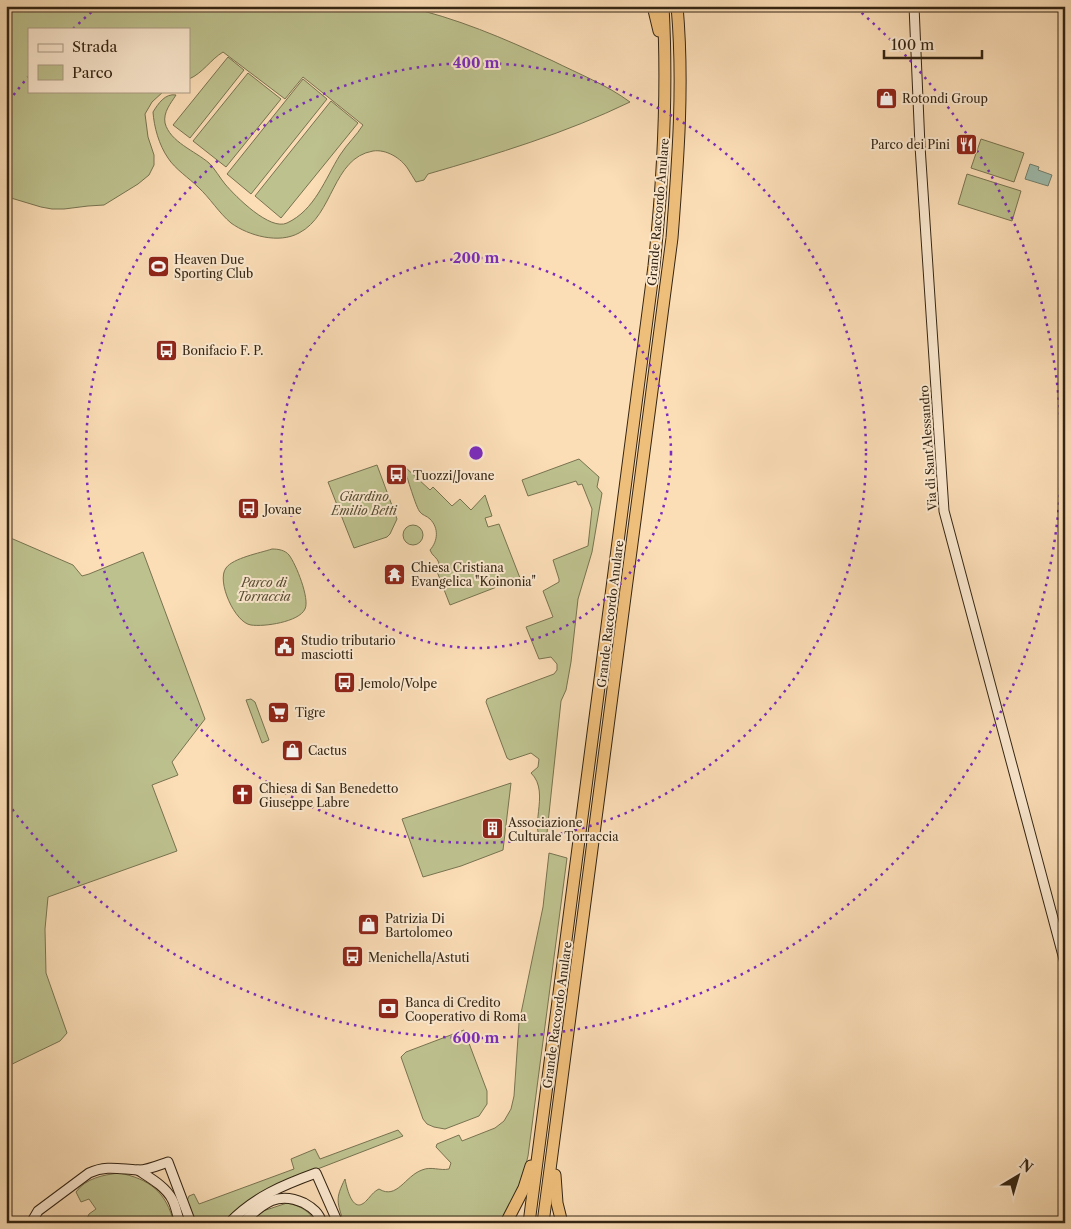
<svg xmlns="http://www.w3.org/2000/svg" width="1071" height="1229" viewBox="0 0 1071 1229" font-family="'Libre Caslon Text',serif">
	<rect width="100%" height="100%" fill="#fbddb6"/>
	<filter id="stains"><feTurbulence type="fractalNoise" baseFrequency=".004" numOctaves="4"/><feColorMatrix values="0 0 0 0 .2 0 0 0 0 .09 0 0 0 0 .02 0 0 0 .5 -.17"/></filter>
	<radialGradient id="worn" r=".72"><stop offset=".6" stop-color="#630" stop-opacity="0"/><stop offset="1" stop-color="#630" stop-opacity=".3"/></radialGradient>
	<g fill="#bdc18e" stroke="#787350">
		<path d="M21 6H403C457 18 503 38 553 61 579 74 607 85 630 102 566 133 497 154 428 174L424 180 416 182C413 178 411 173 408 169 401 158 386 149 373 151 332 158 334 215 299 233 279 244 249 236 231 223 219 213 210 198 198 187 189 178 175 169 168 158 159 145 154 127 153 112 158 104 165 93 176 95 171 103 163 112 165 123 170 142 195 151 209 163 215 169 220 178 225 184 236 197 270 231 287 223 315 210 325 179 340 155 347 144 357 135 363 125L303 77 285 99 223 52C210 60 203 73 189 79V29H29V91H164L152 102 145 114 148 137 154 155V165L149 175 138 184 104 205 88 206 64 209H52L41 207 11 198 6 199V16Z"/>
		<path d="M228 57 244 70 190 138 173 125Z"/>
		<path d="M248 73 281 99 226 167 193 141Z"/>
		<path d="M303 79 327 99 251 194 227 174Z"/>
		<path d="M331 101 358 123 281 218 255 196Z"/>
		<path d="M981 139 1024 153 1014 182 971 168Z"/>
		<path d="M967 174 1021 191 1012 221 958 204Z"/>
		<path d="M579 459 599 477 597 487 602 493 592 552 578 599 571 662 566 690 561 701 546 842C525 833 552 793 531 773L538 767 539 759 531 753 510 760 507 758 486 702 487 699 554 674 557 670V664L551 657 539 659 526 627 553 617 543 591 559 582V579L553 560 588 546 592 509 582 484 578 485 576 481 528 496 522 480Z"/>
		<path d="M377 465 397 519 390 534 387 537 354 548 328 482Z"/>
		<path d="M405 467 430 490 433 487 452 506 460 499 471 510 485 495 492 516 485 518 488 527 499 524 520 578 450 605 436 569 439 563C437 557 432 556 430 550 438 541 439 528 430 519 427 516 422 515 420 512 416 508 407 476 404 468Z"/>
		<circle cx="413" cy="535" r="10"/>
		<path d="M6 536 73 565 82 576 89 574 143 552 205 719 172 762 178 775 152 785 177 851 48 897 45 929 46 973 67 1033 60 1041 6 1067Z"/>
		<path d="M272 549C278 549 285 550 289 555 296 564 310 599 305 609 299 622 264 627 251 625 235 623 216 581 226 568 233 558 260 553 272 549Z"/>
		<path d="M251 699 255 702 269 740 262 743 246 700Z"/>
		<path d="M511 783 503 850 461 866 423 877 402 819Z"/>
		<path d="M549 853 567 858 528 1156 521 1184 501 1223H344C337 1202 335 1199 345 1179 347 1189 353 1216 367 1200 371 1196 373 1192 379 1189 397 1200 405 1176 422 1170 431 1166 440 1171 449 1169L451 1163 436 1147 437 1144 459 1135 462 1141 495 1128 504 1121 511 1109 514 1096 519 1023 543 907Z"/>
		<path d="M464 1030 487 1091V1104L479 1116 445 1129 434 1127 427 1124 423 1119 401 1057 406 1052Z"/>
		<path d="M398 1130 403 1136 276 1185 252 1198 222 1223H195L187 1201 189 1196 194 1194 199 1204 294 1169 291 1159 315 1149 320 1159Z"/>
		<path d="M119 1173C150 1179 166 1192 174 1223H85L89 1214 96 1209 89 1199 81 1202 76 1192C86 1178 103 1175 119 1173Z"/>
		<path d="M287 1203C301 1206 309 1211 317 1223H249L263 1211Z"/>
	</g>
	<path fill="#9fbcad" stroke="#74806f" d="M1030 164 1039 167 1038 170 1052 175 1048 186 1025 179Z"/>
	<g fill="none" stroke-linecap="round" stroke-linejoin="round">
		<defs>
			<g id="secondary">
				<path d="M914 6 920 146 944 511 1065 963"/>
				<path d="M138 1170C150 1178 165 1186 172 1199 176 1206 177 1215 180 1223"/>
				<path d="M31 1223 38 1211 89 1173C106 1165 119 1169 137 1170 146 1171 159 1165 168 1162L191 1223"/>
				<path d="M229 1223C254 1197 283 1185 316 1173L338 1223"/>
				<path d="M242 1223C262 1205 276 1190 304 1203 313 1208 319 1213 322 1223"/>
			</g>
			<g id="highway">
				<path d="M653 6 659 31"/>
				<path d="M555 1175 557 1203 562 1223"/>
				<path d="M506 1223 524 1188 531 1166"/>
				<path d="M529 1223 654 266C663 180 668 93 663 6"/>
				<path d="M543 1223 672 238C678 161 684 83 677 6"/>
			</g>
		</defs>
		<use href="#secondary" stroke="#342513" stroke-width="11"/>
		<use href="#highway" stroke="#342513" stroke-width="13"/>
		<use href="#secondary" stroke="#fce9d0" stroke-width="9"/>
		<use href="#highway" stroke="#eebe7b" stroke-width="11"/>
	</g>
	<g fill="none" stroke="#7b2cbf" stroke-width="2.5" stroke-dasharray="2.5 5">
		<circle cx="476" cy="453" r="195"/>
		<circle cx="476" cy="453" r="390"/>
		<path d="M9 101A585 585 0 0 1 28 77M73 29A585 585 0 0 1 96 8M856 8A585 585 0 1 1 9 805"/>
	</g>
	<defs>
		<symbol id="shop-square" viewBox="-11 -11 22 22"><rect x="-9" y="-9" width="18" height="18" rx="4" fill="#8f2418" stroke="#fce9d0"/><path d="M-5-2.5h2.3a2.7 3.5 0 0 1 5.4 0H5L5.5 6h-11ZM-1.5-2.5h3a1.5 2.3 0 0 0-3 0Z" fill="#fff"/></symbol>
		<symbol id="restaurant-square" viewBox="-11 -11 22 22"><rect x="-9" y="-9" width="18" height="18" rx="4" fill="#8f2418" stroke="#fce9d0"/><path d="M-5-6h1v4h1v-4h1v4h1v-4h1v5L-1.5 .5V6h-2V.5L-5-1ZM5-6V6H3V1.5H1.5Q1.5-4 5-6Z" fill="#fff"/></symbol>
		<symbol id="stadium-square" viewBox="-11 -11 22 22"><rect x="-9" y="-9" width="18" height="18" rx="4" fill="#8f2418" stroke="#fce9d0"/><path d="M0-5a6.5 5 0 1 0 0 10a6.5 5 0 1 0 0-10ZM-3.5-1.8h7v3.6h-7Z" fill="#fff"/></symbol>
		<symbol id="bus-square" viewBox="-11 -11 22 22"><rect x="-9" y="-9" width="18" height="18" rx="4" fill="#8f2418" stroke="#fce9d0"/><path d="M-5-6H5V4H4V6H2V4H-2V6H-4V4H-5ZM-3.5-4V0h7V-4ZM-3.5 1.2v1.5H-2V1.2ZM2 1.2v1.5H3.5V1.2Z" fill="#fff"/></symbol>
		<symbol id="temple-square" viewBox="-11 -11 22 22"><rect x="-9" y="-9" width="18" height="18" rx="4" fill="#8f2418" stroke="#fce9d0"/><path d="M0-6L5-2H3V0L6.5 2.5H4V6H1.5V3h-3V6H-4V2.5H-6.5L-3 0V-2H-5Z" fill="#fff"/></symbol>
		<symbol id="civic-square" viewBox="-11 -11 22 22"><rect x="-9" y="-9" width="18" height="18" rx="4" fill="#8f2418" stroke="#fce9d0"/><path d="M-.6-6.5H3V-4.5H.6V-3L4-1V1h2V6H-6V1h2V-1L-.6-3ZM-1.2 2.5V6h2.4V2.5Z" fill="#fff"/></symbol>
		<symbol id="supermarket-square" viewBox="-11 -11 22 22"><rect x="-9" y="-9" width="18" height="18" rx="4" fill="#8f2418" stroke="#fce9d0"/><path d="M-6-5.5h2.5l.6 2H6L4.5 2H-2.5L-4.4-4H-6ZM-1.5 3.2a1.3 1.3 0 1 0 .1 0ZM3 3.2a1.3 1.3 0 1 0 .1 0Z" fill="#fff"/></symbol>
		<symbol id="church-square" viewBox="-11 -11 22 22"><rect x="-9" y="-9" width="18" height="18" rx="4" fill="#8f2418" stroke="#fce9d0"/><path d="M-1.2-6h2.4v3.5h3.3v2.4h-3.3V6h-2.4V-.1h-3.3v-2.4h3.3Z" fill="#fff"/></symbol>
		<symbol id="building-square" viewBox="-11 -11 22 22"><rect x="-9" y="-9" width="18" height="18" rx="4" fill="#8f2418" stroke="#fce9d0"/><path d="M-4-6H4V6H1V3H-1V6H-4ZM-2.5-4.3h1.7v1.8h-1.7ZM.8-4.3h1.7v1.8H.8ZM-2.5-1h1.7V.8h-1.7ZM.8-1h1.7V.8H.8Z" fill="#fff"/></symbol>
		<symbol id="bank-square" viewBox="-11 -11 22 22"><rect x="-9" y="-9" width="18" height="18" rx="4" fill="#8f2418" stroke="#fce9d0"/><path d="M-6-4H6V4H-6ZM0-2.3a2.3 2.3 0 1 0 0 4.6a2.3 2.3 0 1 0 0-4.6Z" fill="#fff"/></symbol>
	</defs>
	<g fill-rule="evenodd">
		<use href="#shop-square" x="874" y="86" width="25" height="25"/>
		<use href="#restaurant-square" x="954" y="132" width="25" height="25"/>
		<use href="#stadium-square" x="146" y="254" width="25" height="25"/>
		<use href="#bus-square" x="154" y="338" width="25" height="25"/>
		<use href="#bus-square" x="384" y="462" width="25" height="25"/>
		<use href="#bus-square" x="236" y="496" width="25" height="25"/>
		<use href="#temple-square" x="382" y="562" width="25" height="25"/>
		<use href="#civic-square" x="272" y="634" width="25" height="25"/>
		<use href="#bus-square" x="332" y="670" width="25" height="25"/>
		<use href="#supermarket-square" x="266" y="700" width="25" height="25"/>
		<use href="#shop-square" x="280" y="738" width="25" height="25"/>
		<use href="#church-square" x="230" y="782" width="25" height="25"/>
		<use href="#building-square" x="480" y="816" width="25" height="25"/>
		<use href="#shop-square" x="356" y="912" width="25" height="25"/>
		<use href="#bus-square" x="340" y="944" width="25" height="25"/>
		<use href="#bank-square" x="376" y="996" width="25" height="25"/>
	</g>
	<g text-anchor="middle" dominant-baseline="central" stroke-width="4" stroke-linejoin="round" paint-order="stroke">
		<g font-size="12" fill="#342513" stroke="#fce9d0" text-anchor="start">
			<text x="902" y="98">Rotondi Group</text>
			<text x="950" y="144" text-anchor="end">Parco dei Pini</text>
			<text x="174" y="259">Heaven Due<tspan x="174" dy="14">Sporting Club</tspan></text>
			<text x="182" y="350">Bonifacio F. P.</text>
			<text x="413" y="475">Tuozzi/Jovane</text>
			<text x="264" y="509">Jovane</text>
			<text x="411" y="567">Chiesa Cristiana<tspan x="411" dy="14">Evangelica "Koinonia"</tspan></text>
			<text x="301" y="640">Studio tributario<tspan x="301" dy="14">masciotti</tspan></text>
			<text x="360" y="683">Jemolo/Volpe</text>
			<text x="295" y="712">Tigre</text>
			<text x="308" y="750">Cactus</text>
			<text x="259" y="788">Chiesa di San Benedetto<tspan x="259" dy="14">Giuseppe Labre</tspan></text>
			<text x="508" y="822">Associazione<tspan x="508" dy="14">Culturale Torraccia</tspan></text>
			<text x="385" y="918">Patrizia Di<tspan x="385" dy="14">Bartolomeo</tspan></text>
			<text x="368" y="957">Menichella/Astuti</text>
			<text x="405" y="1002">Banca di Credito<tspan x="405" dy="14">Cooperativo di Roma</tspan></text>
		</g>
		<g font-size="12" fill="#342513" stroke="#fce9d0">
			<text transform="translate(658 212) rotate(-85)">Grande Raccordo Anulare</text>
			<text transform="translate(928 448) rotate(-94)">Via di Sant'Alessandro</text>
			<text transform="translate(610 614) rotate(-83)">Grande Raccordo Anulare</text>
			<text transform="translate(557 1015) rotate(-82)">Grande Raccordo Anulare</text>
		</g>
		<g font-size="12" font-style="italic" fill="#564c32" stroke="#fce9d0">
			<text x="364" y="496">Giardino<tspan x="364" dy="14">Emilio Betti</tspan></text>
			<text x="264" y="582">Parco di<tspan x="264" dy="14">Torraccia</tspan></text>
		</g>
	</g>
	<circle cx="476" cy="453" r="8" fill="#7b2cbf" stroke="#fce9d0" stroke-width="2.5"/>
	<g font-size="15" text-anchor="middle" font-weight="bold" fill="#7b2cbf" stroke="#fce9d0" stroke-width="4" stroke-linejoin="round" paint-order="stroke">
		<text x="476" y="68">400 m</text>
		<text x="476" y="263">200 m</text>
		<text x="476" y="1043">600 m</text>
	</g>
	<rect width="1071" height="1229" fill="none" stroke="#fbddb6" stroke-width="25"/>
	<rect x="8" y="8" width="1056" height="1214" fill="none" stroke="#342513" stroke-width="2.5"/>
	<rect x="12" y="12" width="1046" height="1204" fill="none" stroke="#342513"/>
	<rect x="28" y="28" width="162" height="65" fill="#fce9d0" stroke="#ac9b84"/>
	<rect x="38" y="44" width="25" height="8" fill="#fce9d0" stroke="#ac9b84"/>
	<text x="72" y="52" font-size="15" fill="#342513">Strada</text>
	<rect x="38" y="65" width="25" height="15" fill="#bdc18e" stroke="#ac9b84"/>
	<text x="72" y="78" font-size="15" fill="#342513">Parco</text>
	<g transform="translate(1018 1176) rotate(38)" stroke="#fce9d0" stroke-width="4" paint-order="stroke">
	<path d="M0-4L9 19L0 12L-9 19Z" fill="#342513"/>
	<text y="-8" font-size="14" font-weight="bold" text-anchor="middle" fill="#342513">N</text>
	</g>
	<path d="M884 50v8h98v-8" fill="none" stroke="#342513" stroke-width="2.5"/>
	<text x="891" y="50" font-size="15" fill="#342513" stroke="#fce9d0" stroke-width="4" paint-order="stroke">100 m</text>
	<rect width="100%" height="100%" filter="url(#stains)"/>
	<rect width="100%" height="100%" fill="url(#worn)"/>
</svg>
